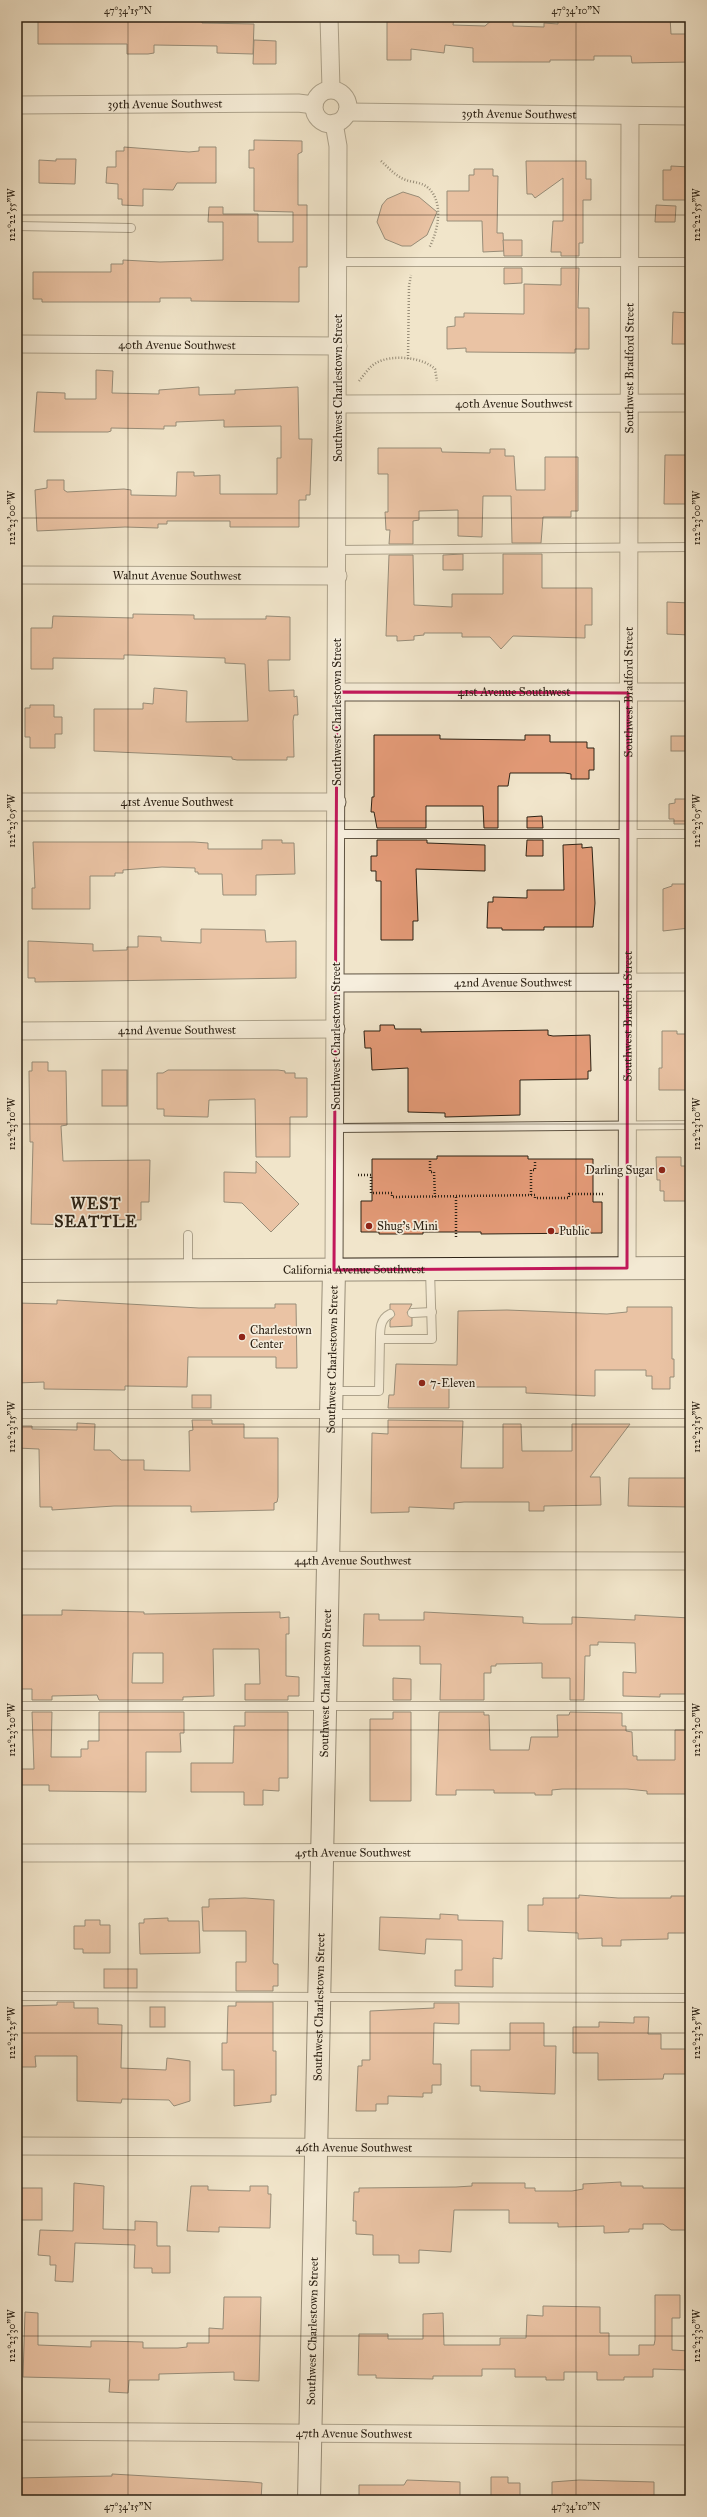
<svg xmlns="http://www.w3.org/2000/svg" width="707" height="2517" viewBox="0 0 707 2517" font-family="'IM FELL Great Primer',serif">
	<rect width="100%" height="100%" fill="#f1e5cb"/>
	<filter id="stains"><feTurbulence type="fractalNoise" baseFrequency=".005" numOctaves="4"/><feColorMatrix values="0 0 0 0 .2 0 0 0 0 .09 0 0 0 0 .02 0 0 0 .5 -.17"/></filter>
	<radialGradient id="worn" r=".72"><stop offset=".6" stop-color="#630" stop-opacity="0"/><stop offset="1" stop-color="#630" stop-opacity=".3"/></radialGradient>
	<g fill="#e39a77" stroke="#2d2215" fill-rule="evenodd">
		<path d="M38 17H202V23L254 24 253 54 217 53V46L154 45V53L148 54H127V44H38Z"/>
		<path d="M387 17H454L453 25 485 26 493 19H513V26L544 27V23L558 24V17H670L671 34H690V62L632 63 631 56H594V60H550V62H473V48L445 45 444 53 411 49V60H387Z"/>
		<path d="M254 40 276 41V64H253Z"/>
		<path d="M254 140 302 141V152L298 154V205H307V267H299V302L191 301V298H160V302H42V299H33V272H111V264H123V260L160 262 223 260V222H208L209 207H223V214H258V242H293V212L254 211V168H249V150H254Z"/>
		<path d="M124 147 189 152 199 151V147H216V183H177L173 190 143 189V206L122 205V199H118V184L106 183 107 167H116V151H124Z"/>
		<path d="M56 159H76L75 184 39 183V160L56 161Z"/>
		<path d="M526 161H586V179H591V200H583V243H579V256H561V252H551L553 221H563V178L535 198 532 194H527Z"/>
		<path d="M671 166 690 167V200H663V170H671Z"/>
		<path d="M474 169H493V176H498L497 233H503L504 251 483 252 482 221H447V191H469V175H474Z"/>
		<path d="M403 192 419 197 437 212 427 235 411 246H402L385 239 377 222 382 205 387 199Z"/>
		<path d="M656 205 676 206 675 222H655Z"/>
		<path d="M503 240H522V256H504Z"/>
		<path d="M504 268H522V283L504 284Z"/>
		<path d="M561 268H579L578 308H589V349H575V353L466 352V348L447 349V327L455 326V317H464V313L524 314V284L561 285Z"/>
		<path d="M673 312 690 313V344H672Z"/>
		<path d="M96 370 113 371 112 393 159 394V390L199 387V395L235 394V390L298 387 299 439H312L310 495H306V500H299V527H230V521H167V524H158V528L125 527 37 531 35 490 47 488V480H64V490L67 492 124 489 131 490V495L176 496 177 472H194V476L220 475V494H277V458H281V426L224 427V420L176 422V426H164V429L111 428V431L108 432H34L37 392 65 393V399H96Z"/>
		<path d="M378 448H441L442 452 490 453V449H505V456H514L516 490H545V457H578V511H571V517H543L541 543H512L511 496H483L482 537 458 536V510L419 511V520L413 521V544H389L390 530H386L385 512H388V474H378Z"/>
		<path d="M665 455H690V504H664Z"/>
		<path d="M463 554V570H443V555Z"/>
		<path d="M503 554H542V588H592V625H585V638L513 636 501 649 490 637H462V633H424V635L414 636V640L397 641V636H386L389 555H413L414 605 452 607V594H503Z"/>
		<path d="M667 602 690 603V635L667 634Z"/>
		<path d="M133 614 194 615V619H266V616L290 617V660H268L269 691 294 690V697L297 696 298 715H294L293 721 294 757H287V760H237L232 759V757L94 751V709H143V703L153 704 154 688 187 691 186 722 248 721 245 664 225 663V658L130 655H124V659L53 658V669H31V628H52L53 616 133 618Z"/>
		<path d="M30 705H54V717H62V734H55V748H30V737H25V708H30Z"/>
		<path d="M374 735H440V739L525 740V735H550V742H587V748H594V770H589V779H571V774L565 773H510L508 786H498V828H484L483 806H426V828H377L374 812H371L372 797H374Z"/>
		<rect x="671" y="736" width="19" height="15"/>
		<path d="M675 799H690V824H674V819H669V804L675 803Z"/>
		<path d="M542 816 543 828H527V817Z"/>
		<path d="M262 840H282V843H294L295 874 256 875V895H223L222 874H198V872H195V868L162 867 123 870V873H115V876H90V909H32V888H35L33 842H194L208 843V849H262Z"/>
		<path d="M377 840H427V843L485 845V871L416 869 418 921H413V940H381V881H376V871H371V856H377Z"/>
		<path d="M527 840H543V856H526Z"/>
		<path d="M582 844V848L592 847 595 903 593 927H544V930H502V928H487L488 902H493V897L527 898V890H564L563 845Z"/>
		<path d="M672 884H687V889H690L689 928 663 931V889L672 886Z"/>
		<path d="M201 929 265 930 266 942 296 941V978L35 982V978H28V941L93 944V951L127 950V947H138V936L161 937V941L201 943Z"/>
		<path d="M380 1025H394L395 1029H421V1032L548 1030V1035L553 1036 590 1035 591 1071H588V1079L520 1080V1115L445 1117V1113L408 1112V1068L372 1070 371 1048H365L364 1031H380Z"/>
		<path d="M662 1031H677V1034H690V1090H659V1068H662Z"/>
		<path d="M32 1062H48V1071H66L67 1125 61 1126 63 1161 150 1160 149 1202H141V1220L86 1219V1225L31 1224 33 1142H30L29 1071H32Z"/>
		<rect x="102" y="1070" width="25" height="36"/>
		<path d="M168 1070H278L285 1071V1073H295V1078H307V1117H290V1157H256L255 1099 209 1100 208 1117 164 1116V1109H157V1073H163Z"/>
		<path d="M437 1156H528V1159H593V1202H602V1233L481 1234V1232H423V1234H379V1232H361V1201H372V1159H437Z"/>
		<path d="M656 1157H681V1166H688V1201H664V1191H660V1180H657Z"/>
		<path d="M256 1161 299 1204 271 1232 242 1203 224 1202V1172L256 1173Z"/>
		<path d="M57 1300 199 1308H275V1304H296L297 1368H276V1357H188L187 1387 125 1386V1390L44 1389V1382L17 1383V1303L57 1304Z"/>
		<path d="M390 1304H412L407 1313 412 1318V1326L390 1327V1321L395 1314 390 1309Z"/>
		<path d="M627 1307H672V1359H674V1377H670V1389H652V1376H646V1370H595V1396L526 1393V1387H449V1408H388L389 1395H394L396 1364 457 1365 458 1311 507 1310 607 1314 627 1312Z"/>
		<rect x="192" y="1395" width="19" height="13"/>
		<path d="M192 1420H212V1424H244V1438H278V1497L277 1502 274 1503V1510L191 1512V1506H114L52 1510V1507H40L39 1449 17 1448V1426H32V1429L77 1430V1423L95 1424 94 1450H110L121 1460H144V1470L190 1471 189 1431 193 1430Z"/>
		<path d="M388 1420 463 1421 461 1468H503V1424H521L522 1451H572V1424H630L590 1477H600L601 1505 544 1506V1511H529V1502H464L454 1503V1509L409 1507V1512L371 1513 372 1433 388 1434Z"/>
		<path d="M629 1478H690V1507L628 1506Z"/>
		<path d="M62 1610 144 1612V1614L280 1612V1618L289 1617V1634H286V1676L299 1677V1696H288V1700H245V1684H260L259 1649H213L214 1696 183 1697V1700H99L97 1695 52 1696V1700H32V1689H17V1619H22V1615H62ZM133 1653H163V1683H132Z"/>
		<path d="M424 1612 523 1617V1623L540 1624H572V1617L635 1620V1615L690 1618V1694H660V1697L623 1696V1672L636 1673 635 1643 598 1642V1645H590V1656H585L584 1700H570V1678H542V1663L496 1664V1666H491V1673H484V1700H440L441 1664H420V1646H363L364 1614H379V1620H424Z"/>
		<path d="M393 1678 411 1679V1700H393Z"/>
		<path d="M32 1712H52L51 1757H81V1749H88V1741H99V1712H184V1733H180L181 1752H146V1792L49 1791V1785H17V1769H34Z"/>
		<path d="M245 1712H288V1778H279V1791L263 1790V1805H244V1792H191V1763H233L234 1726H245Z"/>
		<path d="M393 1712H411V1801H370V1719H393Z"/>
		<path d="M439 1712H484V1715H489L490 1750H529L531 1737H558L557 1715H569L570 1712 622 1713V1726H626V1731L632 1732 633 1756H637V1760H675V1730H690V1794H647V1791L627 1789H562L552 1790V1795H535V1793H494V1790H456V1795H436Z"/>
		<path d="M579 1895 618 1898H671V1896H690V1933H668V1939L621 1940V1946H602V1938L578 1939V1933L528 1931V1905H543V1898H579Z"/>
		<path d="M245 1898 274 1900 273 1962 274 1964H278V1986H273V1991H236V1962H246V1931H203L202 1907H209V1899Z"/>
		<path d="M440 1914 458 1915V1920L503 1921 502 1959 493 1958V1987L455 1986V1970H462V1940L426 1939 425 1954 379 1950 380 1917 440 1919Z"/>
		<path d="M168 1918V1921H199L200 1953 140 1954 139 1923H144V1919Z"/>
		<path d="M85 1920H100V1925H110V1953H83V1949H74V1926H85Z"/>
		<rect x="104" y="1969" width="33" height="19"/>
		<path d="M57 2002H74V2008H98V2024L122 2025 121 2068 166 2070 167 2058 190 2061V2101L174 2106 169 2100 122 2099 121 2103 77 2101V2056H35L36 2067H17V2006L57 2005Z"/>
		<path d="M236 2002H273V2051H276V2095H271V2102L234 2106V2070H222V2043H227L228 2006H236Z"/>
		<path d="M434 2003H459V2024L434 2023 433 2064H441V2085H432V2093H423V2097L388 2096V2104H376V2111H356L358 2066H362V2060H370V2011L434 2008Z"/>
		<rect x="150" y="2007" width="15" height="20"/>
		<path d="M634 2017H649L648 2034H661V2049H690V2074H664L663 2079 598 2080V2053H573V2027H599V2022L634 2023Z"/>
		<path d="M510 2023H544V2046H556L555 2094 480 2091V2086H471V2050H510Z"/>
		<path d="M621 2182V2186H643V2188H690V2230H671L663 2224H643V2229H629V2232L604 2233V2226L558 2227V2223H509V2210H454L451 2252 419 2250V2263H399V2255H373V2235L356 2234V2221H353L354 2192H359V2188L456 2187 472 2186V2183H525V2188H535V2191H572L583 2189V2184Z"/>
		<path d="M74 2183 104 2186 103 2229 135 2230V2221L157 2222V2246H170V2273H152V2268H134L135 2245 75 2243 73 2282 55 2281 56 2265H50V2256L38 2255 40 2230 73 2231Z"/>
		<path d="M191 2186H208V2190L250 2191V2186H268V2194H271L270 2228 219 2227V2232L187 2231Z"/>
		<rect x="17" y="2188" width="25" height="32"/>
		<path d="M655 2295H680V2318H672V2350L690 2351V2370L653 2369V2377H624V2380H597V2372H564V2380H546V2377H515V2369H482V2376H433V2379L376 2378V2375H358L359 2334H388V2339H423V2314L443 2313 444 2345H500V2338H526L527 2315 543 2316V2306L600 2307V2333H609V2355H639V2345H654L655 2340Z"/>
		<path d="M224 2297H261L259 2381 234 2380V2372L159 2374V2380H129L128 2393 109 2392 110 2379 23 2377 25 2312 38 2313V2345L91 2347V2341H106L143 2342V2348H178L187 2347V2343H209V2328L223 2329Z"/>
		<path d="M112 2474 252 2482 262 2483 261 2500H17V2478L112 2476Z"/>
		<path d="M491 2477H508V2483H520V2500H491Z"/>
		<path d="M407 2480 460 2482V2500H359V2485H404Z"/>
		<path d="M579 2480 654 2482V2500H552V2482Z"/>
	</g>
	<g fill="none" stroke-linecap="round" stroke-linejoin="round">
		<defs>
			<g id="lane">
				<path d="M17 226 131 228"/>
				<path d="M338 262H690"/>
				<path d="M338 550 690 547"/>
				<path d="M337 834H690"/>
				<path d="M336 1128 690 1125"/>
				<path d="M188 1235V1270"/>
				<path d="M412 1313 432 1312"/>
				<path d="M380 1339C380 1329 380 1319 390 1314"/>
				<path d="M332 1391H379L380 1339H432L430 1270"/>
				<path d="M17 1414H690"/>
				<path d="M17 1706H690"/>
				<path d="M17 1996 690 1998"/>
			</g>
			<g id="street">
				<path d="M329 17 331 89"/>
				<circle cx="331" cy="107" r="17"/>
				<path id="s1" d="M17 105 298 103 314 105"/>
				<path id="s2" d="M347 112 690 116"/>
				<path d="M334 123 338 146 334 1270"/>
				<path id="s3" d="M17 344 338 346"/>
				<path id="s4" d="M338 404 690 403"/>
				<path id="s5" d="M17 575 338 576"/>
				<path id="s6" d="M337 692H690"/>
				<path id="s7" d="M17 802H337"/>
				<path id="s8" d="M336 983 690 982"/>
				<path id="s9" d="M17 1031 336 1029"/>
				<path id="s10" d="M627 1268 630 116"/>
				<path id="s11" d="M17 1560 690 1561"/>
				<path id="s12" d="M17 1853 690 1852"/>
				<path id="s13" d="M17 2146 690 2149"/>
				<path id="s14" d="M17 2431 690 2436"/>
			</g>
			<g id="secondary">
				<path id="s15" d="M17 1271 690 1268"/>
				<path id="s16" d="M309 2500 334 1270"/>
			</g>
		</defs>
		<use href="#lane" stroke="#5e5342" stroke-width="10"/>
		<use href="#street" stroke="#5e5342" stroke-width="19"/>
		<use href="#secondary" stroke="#2d2215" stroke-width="24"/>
		<g stroke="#2d2215" stroke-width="2.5" stroke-dasharray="1 2" stroke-linecap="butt">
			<path d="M381 161C389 168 395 176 406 180 411 182 418 182 424 185 445 197 439 230 429 248"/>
			<path d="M408 359 409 286 411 275"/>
			<path d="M359 381C364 375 369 367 376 363 391 354 423 357 435 369L437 381"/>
			<path d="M430 1161V1172H434L435 1197"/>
			<path d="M358 1175H371V1193H392V1197L535 1195V1198H569V1194H605"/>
			<path d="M531 1195V1170H535V1161"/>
			<path d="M456 1197V1239"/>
		</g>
		<use href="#lane" stroke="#f6eedd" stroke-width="8"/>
		<use href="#street" stroke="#f6eedd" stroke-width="17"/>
		<use href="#secondary" stroke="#f6eedd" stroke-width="22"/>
	</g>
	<path d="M0 0H707V2517H0ZM337 692 628 693 627 1268 334 1270Z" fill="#f1e5cb" fill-opacity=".55" fill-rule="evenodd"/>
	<path fill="none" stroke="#c2185b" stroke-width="3" stroke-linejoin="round" d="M337 692 628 693 627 1268 334 1270Z"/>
	<path fill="none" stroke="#2d2215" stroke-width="1" stroke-opacity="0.45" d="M128 17V2500M576 17V2500M17 215H690M17 518H690M17 821H690M17 1124H690M17 1427H690M17 1730H690M17 2033H690M17 2336H690"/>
	<g fill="#8f2418" stroke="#f6eedd" stroke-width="1.5">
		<circle cx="662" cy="1170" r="4"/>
		<circle cx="369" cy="1226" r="4"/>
		<circle cx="551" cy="1231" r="4"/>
		<circle cx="242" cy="1337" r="4"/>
		<circle cx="422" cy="1383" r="4"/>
	</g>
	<g text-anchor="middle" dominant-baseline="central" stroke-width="3.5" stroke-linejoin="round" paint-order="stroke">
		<g font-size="12" fill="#2d2215" stroke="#f6eedd">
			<text stroke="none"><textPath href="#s1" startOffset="148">39th Avenue Southwest</textPath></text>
			<text stroke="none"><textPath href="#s2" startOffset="172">39th Avenue Southwest</textPath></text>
			<text stroke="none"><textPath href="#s3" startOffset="160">40th Avenue Southwest</textPath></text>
			<text stroke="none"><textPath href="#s10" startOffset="900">Southwest Bradford Street</textPath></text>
			<text transform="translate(338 388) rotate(-90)">Southwest Charlestown Street</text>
			<text stroke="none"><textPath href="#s4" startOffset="176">40th Avenue Southwest</textPath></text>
			<text stroke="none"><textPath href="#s5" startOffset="160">Walnut Avenue Southwest</textPath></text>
			<text stroke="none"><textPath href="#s6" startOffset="177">41st Avenue Southwest</textPath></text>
			<text stroke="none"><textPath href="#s10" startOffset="576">Southwest Bradford Street</textPath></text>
			<text transform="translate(337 712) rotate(-90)">Southwest Charlestown Street</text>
			<text stroke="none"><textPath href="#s7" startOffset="160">41st Avenue Southwest</textPath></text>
			<text stroke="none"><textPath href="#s8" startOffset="177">42nd Avenue Southwest</textPath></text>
			<text stroke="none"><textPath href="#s10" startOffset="252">Southwest Bradford Street</textPath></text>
			<text stroke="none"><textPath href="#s9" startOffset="160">42nd Avenue Southwest</textPath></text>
			<text transform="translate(336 1036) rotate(-90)">Southwest Charlestown Street</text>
			<text stroke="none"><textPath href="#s15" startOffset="337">California Avenue Southwest</textPath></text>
			<text stroke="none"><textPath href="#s16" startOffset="1141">Southwest Charlestown Street</textPath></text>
			<text stroke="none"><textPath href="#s11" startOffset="336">44th Avenue Southwest</textPath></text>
			<text stroke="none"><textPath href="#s16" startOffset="817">Southwest Charlestown Street</textPath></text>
			<text stroke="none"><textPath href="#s12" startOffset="336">45th Avenue Southwest</textPath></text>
			<text stroke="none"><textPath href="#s16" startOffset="493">Southwest Charlestown Street</textPath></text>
			<text stroke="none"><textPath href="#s13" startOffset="337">46th Avenue Southwest</textPath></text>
			<text stroke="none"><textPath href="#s16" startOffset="169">Southwest Charlestown Street</textPath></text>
			<text stroke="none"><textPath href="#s14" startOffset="337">47th Avenue Southwest</textPath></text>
		</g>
		<g font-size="12" fill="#2d2215" stroke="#f6eedd" text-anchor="start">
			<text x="654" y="1170" text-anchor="end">Darling Sugar</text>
			<text x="377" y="1226">Shug’s Mini</text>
			<text x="559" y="1231">Public</text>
			<text x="250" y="1330">Charlestown<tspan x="250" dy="14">Center</tspan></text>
			<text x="430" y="1383">7-Eleven</text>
		</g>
		<g font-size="16" font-weight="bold" letter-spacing="1" fill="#2d2215" stroke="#f6eedd">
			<text x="96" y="1203">WEST<tspan x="96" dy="18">SEATTLE</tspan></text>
		</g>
	</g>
	<rect width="707" height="2517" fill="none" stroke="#f1e5cb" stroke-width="44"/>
	<rect x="22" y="22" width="663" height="2473" fill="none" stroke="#2d2215" stroke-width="1.5"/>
	<g font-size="10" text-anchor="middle" fill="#2d2215">
		<text x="128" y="14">47°34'15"N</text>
		<text x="576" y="14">47°34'10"N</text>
		<text transform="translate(696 215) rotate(-90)" y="4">122°22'55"W</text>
		<text transform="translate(11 215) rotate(-90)" y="4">122°22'55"W</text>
		<text transform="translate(11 518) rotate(-90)" y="4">122°23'00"W</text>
		<text transform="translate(696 518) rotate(-90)" y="4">122°23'00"W</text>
		<text transform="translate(696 821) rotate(-90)" y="4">122°23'05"W</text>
		<text transform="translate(11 821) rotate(-90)" y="4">122°23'05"W</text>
		<text transform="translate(11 1124) rotate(-90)" y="4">122°23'10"W</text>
		<text transform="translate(696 1124) rotate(-90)" y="4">122°23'10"W</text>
		<text transform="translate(11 1427) rotate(-90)" y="4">122°23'15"W</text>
		<text transform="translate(696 1427) rotate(-90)" y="4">122°23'15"W</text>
		<text transform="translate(696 1730) rotate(-90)" y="4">122°23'20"W</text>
		<text transform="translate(11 1730) rotate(-90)" y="4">122°23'20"W</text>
		<text transform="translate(11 2033) rotate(-90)" y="4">122°23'25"W</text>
		<text transform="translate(696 2033) rotate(-90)" y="4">122°23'25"W</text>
		<text transform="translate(11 2336) rotate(-90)" y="4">122°23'30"W</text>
		<text transform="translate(696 2336) rotate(-90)" y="4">122°23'30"W</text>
		<text x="128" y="2510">47°34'15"N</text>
		<text x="576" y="2510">47°34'10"N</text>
	</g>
	<rect width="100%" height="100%" filter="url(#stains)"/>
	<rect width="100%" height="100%" fill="url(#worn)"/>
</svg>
